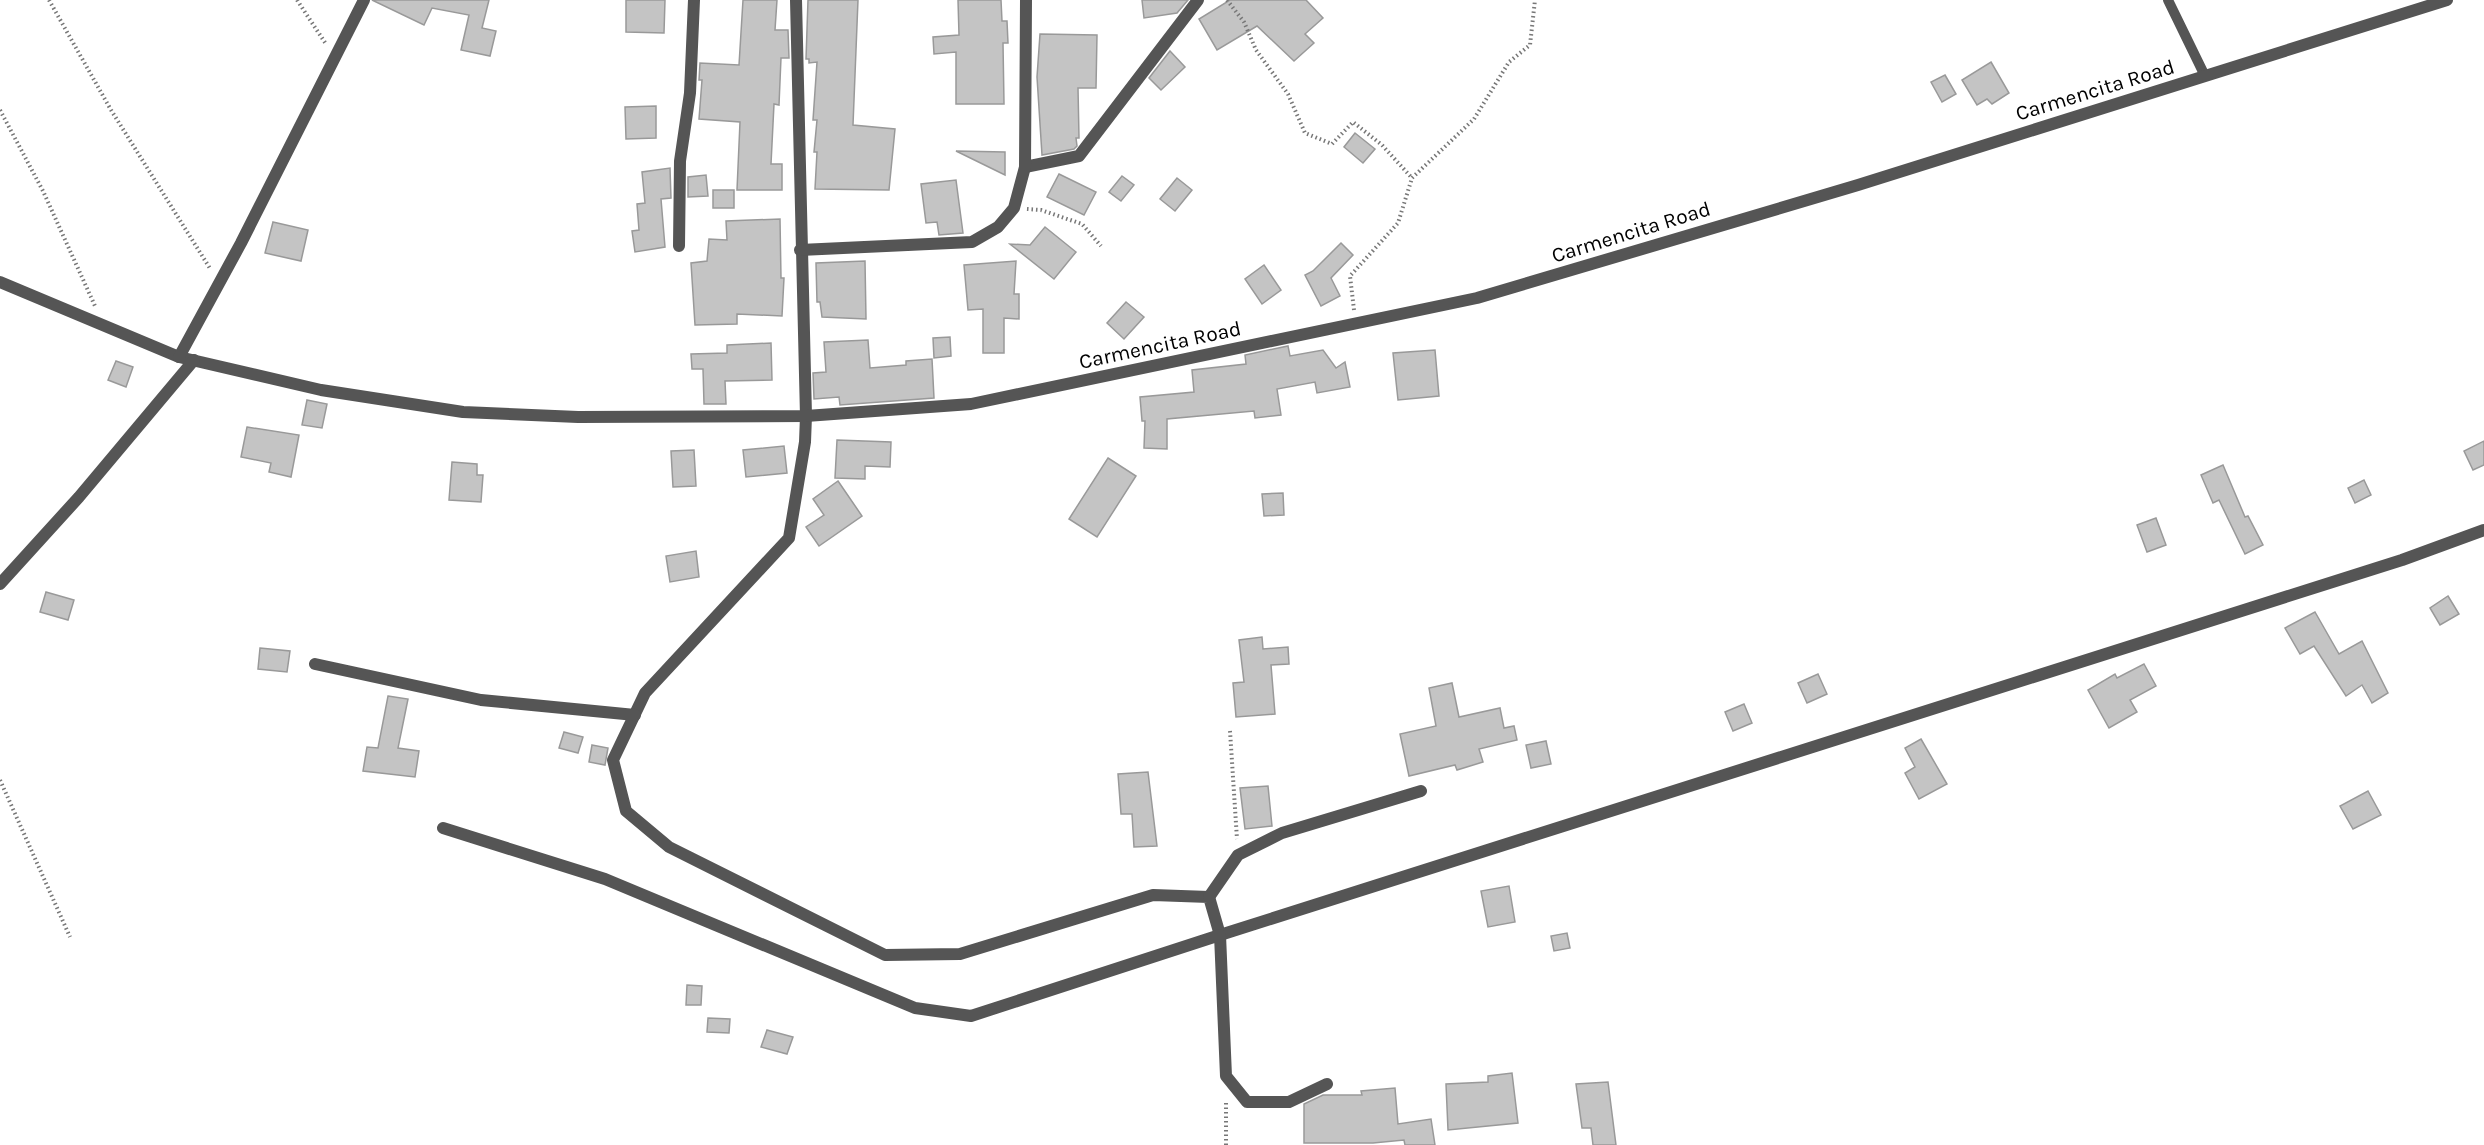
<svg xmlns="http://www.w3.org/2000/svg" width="2484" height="1145" viewBox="0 0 2484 1145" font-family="Karla,sans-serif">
	<rect width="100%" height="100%" fill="#fff"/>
	<g fill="#c4c4c4" stroke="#999" stroke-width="1.5">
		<path d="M372 0H489L482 28 496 31 490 56 461 50 469 15 432 8 424 25Z"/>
		<path d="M626 0H665L664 33 626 32Z"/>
		<path d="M743 0H777L775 30H788L789 58H781L779 105 774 104 771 164H782V190H737L740 122 699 119 702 80H699L700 63 739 65Z"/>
		<path d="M808 0H858L853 125 895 129 889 190 815 189 817 152H814L817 120H813L817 62 809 63V59H806Z"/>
		<path d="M958 0H1001L1002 21H1007L1008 43H1003L1004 104H956V52L934 54 933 37 959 35Z"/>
		<path d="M1142 0H1188L1177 13 1144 18Z"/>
		<path d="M1230 0H1306L1323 18 1305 34 1314 43 1294 61 1257 26 1217 50 1199 19Z"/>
		<path d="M1040 34 1097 35 1096 88H1078L1079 138H1076L1077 146 1074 149 1042 155 1037 77Z"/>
		<path d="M1170 51 1185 67 1161 90 1149 78Z"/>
		<path d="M1991 62 2009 93 1992 104 1987 99 1977 105 1962 80Z"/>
		<path d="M1945 75 1956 94 1942 102 1931 82Z"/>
		<path d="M656 106V138L626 139 625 107Z"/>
		<path d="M1355 133 1375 149 1363 163 1344 147Z"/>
		<path d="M956 151 1005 152V175Z"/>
		<path d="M670 168 671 198 661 199 665 247 635 252 632 231 639 230 637 204 645 203 642 172Z"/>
		<path d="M1059 174 1096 192 1084 215 1047 197Z"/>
		<path d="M706 175 708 196 688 197V177Z"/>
		<path d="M1122 176 1134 185 1121 201 1109 192Z"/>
		<path d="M1177 178 1192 190 1175 211 1160 199Z"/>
		<path d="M956 180 963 233 939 235 937 222 926 223 921 184Z"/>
		<rect x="713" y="190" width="21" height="18"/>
		<path d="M780 219 781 278H784L782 316 737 314V324L695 325 691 263 707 261 709 239 727 240 726 221Z"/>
		<path d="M273 222 308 230 301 261 265 253Z"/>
		<path d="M1045 227 1076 252 1054 279 1010 244 1030 245Z"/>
		<path d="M1341 243 1353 255 1331 278 1340 296 1321 306 1305 275 1313 271Z"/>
		<path d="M865 261 866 319 822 317 820 302H817L816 263Z"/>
		<path d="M1016 261 1014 294H1019V319L1004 318V353H983V309L968 310 964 265Z"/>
		<path d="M1264 265 1281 290 1262 304 1245 279Z"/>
		<path d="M1126 302 1144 317 1124 339 1107 323Z"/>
		<path d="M950 337 951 356 934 358 933 338Z"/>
		<path d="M868 340 870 368 906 365V361L932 359 934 398 840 405 839 397 814 399 813 373 826 372 824 342Z"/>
		<path d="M771 343 772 380 725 381 726 404H704L703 369H692L691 354 727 353V345Z"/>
		<path d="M1288 346 1290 356 1323 350 1336 368 1345 362 1350 387 1317 393 1315 382 1277 389 1281 415 1255 418 1254 411 1167 419V449L1144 448 1145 421H1142L1140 397 1194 392 1192 370 1246 364 1245 355Z"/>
		<path d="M1435 350 1439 396 1398 400 1393 353Z"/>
		<path d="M116 361 133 367 126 387 108 380Z"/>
		<path d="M307 400 327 404 322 428 302 425Z"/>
		<path d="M247 427 299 435 291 477 269 472 271 463 241 457Z"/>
		<path d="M837 440 891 442 890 467 865 466V479L835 478Z"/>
		<path d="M2484 441V465L2473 470 2464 451Z"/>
		<path d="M784 446 787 473 746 477 743 450Z"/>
		<path d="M694 450 696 486 673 487 671 451Z"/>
		<path d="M1108 458 1136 476 1097 537 1069 519Z"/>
		<path d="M452 462 477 464V475H483L481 502 449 500Z"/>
		<path d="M2223 465 2245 517 2248 516 2263 545 2245 554 2219 500 2213 503 2201 475Z"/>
		<path d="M2364 480 2371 495 2355 503 2348 488Z"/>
		<path d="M838 481 862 516 819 546 806 527 824 515 813 499Z"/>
		<path d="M1283 493 1284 515 1264 516 1262 494Z"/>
		<path d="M2156 518 2166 545 2147 552 2137 525Z"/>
		<path d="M696 551 699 577 670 582 666 556Z"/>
		<path d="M46 592 74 600 68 620 40 612Z"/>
		<path d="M2448 596 2459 614 2440 625 2430 608Z"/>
		<path d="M2315 612 2339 654 2362 641 2388 693 2372 703 2362 685 2346 696 2314 646 2300 654 2285 628Z"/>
		<path d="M1262 637 1263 649 1288 647 1289 664 1271 665 1275 714 1236 717 1233 683 1244 682 1239 640Z"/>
		<path d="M260 648 290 651 287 672 258 669Z"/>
		<path d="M2144 664 2156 686 2130 700 2137 712 2109 728 2088 690 2115 674 2117 678Z"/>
		<path d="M1818 674 1827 694 1807 703 1798 683Z"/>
		<path d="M1452 683 1459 717 1500 708 1504 728 1514 726 1517 740 1479 749 1483 762 1457 770 1455 765 1409 776 1400 734 1436 726 1429 688Z"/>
		<path d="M388 696 408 699 398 748 419 751 415 777 363 771 367 747 378 748Z"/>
		<path d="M1744 704 1752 723 1733 731 1725 712Z"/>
		<path d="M564 732 583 737 578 753 559 748Z"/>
		<path d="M1921 739 1947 784 1919 799 1905 773 1915 767 1905 748Z"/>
		<path d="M1546 741 1551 764 1531 768 1526 745Z"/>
		<path d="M592 745 608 748 605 765 589 762Z"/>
		<path d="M1148 772 1157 846 1134 847 1132 814H1121L1118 774Z"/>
		<path d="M1268 786 1272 826 1245 829 1240 788Z"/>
		<path d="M2368 791 2381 815 2353 829 2340 806Z"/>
		<path d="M1509 886 1515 922 1488 927 1481 891Z"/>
		<path d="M1567 933 1570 948 1554 951 1551 936Z"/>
		<path d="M687 985 702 986 701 1005H686Z"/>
		<path d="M708 1018 730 1019 729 1033 707 1032Z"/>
		<path d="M767 1030 793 1037 787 1054 761 1047Z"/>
		<path d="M1512 1073 1518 1123 1448 1130 1446 1084 1488 1082V1076Z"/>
		<path d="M1608 1082 1616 1145H1593L1591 1128H1582L1576 1084Z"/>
		<path d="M1395 1088 1398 1124 1431 1119 1435 1145H1405L1404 1140 1373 1143H1304V1104L1323 1095H1362L1361 1091Z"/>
	</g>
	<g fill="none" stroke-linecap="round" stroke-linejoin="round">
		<g stroke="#777" stroke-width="4" stroke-dasharray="1.5 3" stroke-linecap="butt">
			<path d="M49 0 111 110 211 270"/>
			<path d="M297 0 326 44"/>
			<path d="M1227 0 1244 22 1256 50 1288 94 1305 133 1332 144 1353 122 1382 145 1412 178"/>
			<path d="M0 110 43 191 95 306"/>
			<path d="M1027 209 1041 210 1082 224 1101 246"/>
			<path d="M1354 310 1350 276 1398 223 1412 178 1474 119 1509 62 1530 45 1535 0"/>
			<path d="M1230 731 1237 839"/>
			<path d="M0 780 70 937"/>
			<path d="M1226 1145V1101"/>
		</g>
		<path stroke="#555" stroke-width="10" d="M2168 0 2205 76"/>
		<g stroke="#555" stroke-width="12">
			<path d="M796 0 806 416 805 442 789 538 645 693 613 760 626 811 669 847 885 955 960 954 1153 895 1209 897 1220 935 2402 560 2484 530"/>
			<path d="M1025 167 1079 156 1198 0"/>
			<path d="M679 246 680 161 690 93 694 0"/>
			<path d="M800 250 972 242 998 227 1014 208 1025 167 1026 0"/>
			<path d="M0 282 179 357 321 390 463 412 578 417 806 416 971 404 1477 298 1858 185 2447 0"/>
			<path d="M179 357 241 243 364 0"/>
			<path d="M0 584 79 497 194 360"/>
			<path d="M315 664 481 700 635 715"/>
			<path d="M443 828 605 879 915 1008 971 1016 1220 935 1226 1076 1247 1102H1289L1327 1084"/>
			<path d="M1209 897 1238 855 1282 833 1421 791"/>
		</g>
	</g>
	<g text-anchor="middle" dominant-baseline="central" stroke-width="4.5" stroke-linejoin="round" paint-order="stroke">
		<g font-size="21" fill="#000" stroke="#fff">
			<text transform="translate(2095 90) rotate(-17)">Carmencita Road</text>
			<text transform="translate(1631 232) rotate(-17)">Carmencita Road</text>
			<text transform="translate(1160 345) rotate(-12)">Carmencita Road</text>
		</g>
	</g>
</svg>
